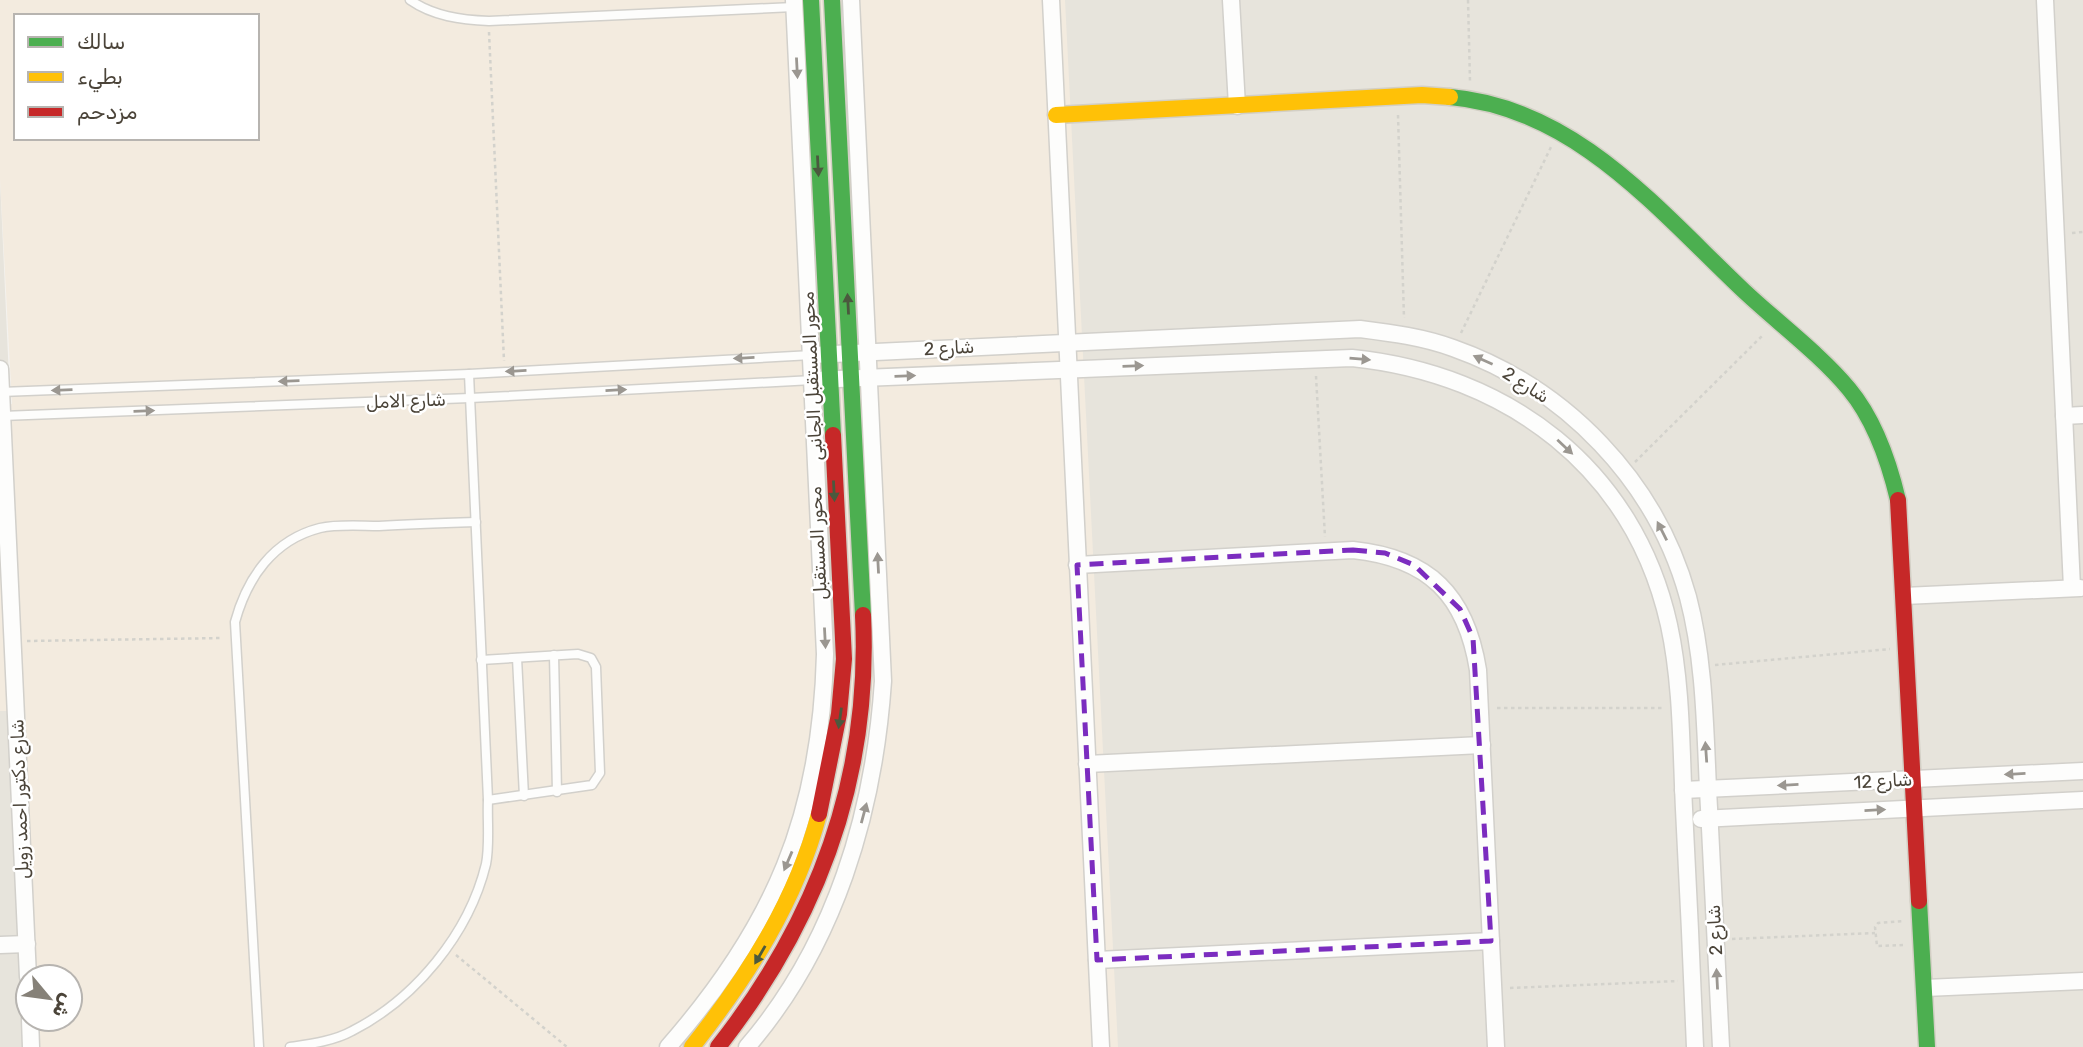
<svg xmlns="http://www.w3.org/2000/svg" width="2083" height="1047" viewBox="0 0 2083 1047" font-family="Rubik,Cairo,sans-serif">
	<rect width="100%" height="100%" fill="#f4f2ee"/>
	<g fill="#e7e4dc">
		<path d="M821 0H2083V1047H703Z"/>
		<path d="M0 179 36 977H28V1019L39 1047H0Z"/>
	</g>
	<path fill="#f3ebdf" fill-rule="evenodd" d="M0 0H1065L1118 1047H39L38 1019H70V977H36L25 711H0V405L12 404 0 179ZM16 16H257V138H16Z"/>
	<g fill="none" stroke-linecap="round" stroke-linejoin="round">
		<defs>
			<g id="lane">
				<path d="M410 0C433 16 461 20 489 21L794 7"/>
				<path d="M1 392 469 374 812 355"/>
				<path d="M2 416 470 398 813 380"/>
				<path d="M554 655 557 792"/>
				<path d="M517 658 524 796"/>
				<path d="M481 660 578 654 591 658 596 667 600 773 592 785 488 800"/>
				<path d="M259 1047 235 622C247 578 273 540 320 528 338 524 361 526 379 526 411 524 443 523 476 522"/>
				<path d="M290 1047C310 1044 334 1041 352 1031 415 999 469 934 486 864 490 844 487 820 488 800L469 374"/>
			</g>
			<g id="street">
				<path d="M1051 0 1101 1047"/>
				<path d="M1231 0 1237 106"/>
				<path d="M2045 0 2072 588"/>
				<path d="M812 355 1360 329C1392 333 1423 337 1453 348 1566 388 1656 481 1688 597 1706 665 1705 739 1709 808 1713 888 1717 967 1721 1047"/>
				<path d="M0 369 28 977"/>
				<path d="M813 380 1352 358C1508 374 1634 468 1669 625 1682 685 1681 748 1684 809 1688 888 1692 968 1695 1047"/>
				<path d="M2064 416 2083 415"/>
				<path d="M1077 565 1353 550C1429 558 1466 595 1478 670L1496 1047"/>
				<path d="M1904 596 2080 588"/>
				<path d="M1087 764 1482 745"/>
				<path d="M1683 790 2083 771"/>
				<path d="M1701 819 2083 800"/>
				<path d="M0 945 27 944"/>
				<path d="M1097 960 1491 941"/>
				<path d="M1925 988 2083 981"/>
				<path d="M30 1019 31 1047"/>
				<path d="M668 1047C774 926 821 816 825 654L794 0"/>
				<path d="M747 1047C835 945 874 813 883 681L851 0"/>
			</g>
			<g id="fast">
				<path d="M811 0 833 435"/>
				<path d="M832 0 863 615"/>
				<path d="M1450 97C1576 108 1658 210 1744 291 1777 322 1821 355 1849 389 1874 419 1889 462 1898 500"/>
				<path d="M1919 901 1927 1047"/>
			</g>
			<g id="slow">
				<path d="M1056 115 1422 95 1450 97"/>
				<path d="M692 1047C748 976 796 901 819 814"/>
			</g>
			<g id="jam">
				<path d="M1898 500 1919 901"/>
				<path d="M819 814 839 714 844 659 833 435"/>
				<path d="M718 1047C818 920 871 778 863 615"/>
			</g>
		</defs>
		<use href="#lane" stroke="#d2d0cb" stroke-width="11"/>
		<use href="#street" stroke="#d2d0cb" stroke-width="19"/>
		<use href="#fast" stroke="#d3cfc5" stroke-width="19"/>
		<use href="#slow" stroke="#d3cfc5" stroke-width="19"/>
		<use href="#jam" stroke="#d3cfc5" stroke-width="19"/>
		<g stroke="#d3d2cc" stroke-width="2.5" stroke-dasharray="3.5 3.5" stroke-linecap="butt">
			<path d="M1468 0 1470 81"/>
			<path d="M489 32 504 361"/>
			<path d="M1398 115 1404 318"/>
			<path d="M2072 233 2083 232"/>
			<path d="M1461 333 1551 147"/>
			<path d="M1316 376 1325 537"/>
			<path d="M1635 462 1764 334"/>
			<path d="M27 641 223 638"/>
			<path d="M1715 665 1890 649"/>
			<path d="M1497 708H1665"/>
			<path d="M1732 939 1875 933"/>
			<path d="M1903 945 1877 946 1875 927 1878 923 1904 921"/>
			<path d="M456 955 567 1047"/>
			<path d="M1510 988 1678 981"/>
		</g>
		<use href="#lane" stroke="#fdfdfc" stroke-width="8"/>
		<use href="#street" stroke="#fdfdfc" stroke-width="16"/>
		<use href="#fast" stroke="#4caf50" stroke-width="16"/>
		<use href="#slow" stroke="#ffc107" stroke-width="16"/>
		<use href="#jam" stroke="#c62828" stroke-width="16"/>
	</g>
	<defs><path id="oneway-solid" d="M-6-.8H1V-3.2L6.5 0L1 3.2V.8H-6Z" transform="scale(1.75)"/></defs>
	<g fill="#9b9791">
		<use href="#oneway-solid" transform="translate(797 68) rotate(87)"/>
		<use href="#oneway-solid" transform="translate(744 358) rotate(177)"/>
		<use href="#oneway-solid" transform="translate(1360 359) rotate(5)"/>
		<use href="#oneway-solid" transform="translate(1483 360) rotate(-156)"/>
		<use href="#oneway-solid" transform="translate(1133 366) rotate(-2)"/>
		<use href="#oneway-solid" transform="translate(516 371) rotate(177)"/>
		<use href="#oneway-solid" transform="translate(905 376) rotate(-2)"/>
		<use href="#oneway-solid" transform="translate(289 381) rotate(178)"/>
		<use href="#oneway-solid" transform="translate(62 390) rotate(178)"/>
		<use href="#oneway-solid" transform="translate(616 390) rotate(-3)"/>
		<use href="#oneway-solid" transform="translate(144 411) rotate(-2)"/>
		<use href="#oneway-solid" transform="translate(1565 447) rotate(43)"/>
		<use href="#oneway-solid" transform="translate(1662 531) rotate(-117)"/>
		<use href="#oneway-solid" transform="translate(878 563) rotate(-93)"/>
		<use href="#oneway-solid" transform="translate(825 638) rotate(87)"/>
		<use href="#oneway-solid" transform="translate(1706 752) rotate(-94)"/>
		<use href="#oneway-solid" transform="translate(2015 774) rotate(177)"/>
		<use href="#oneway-solid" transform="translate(1788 785) rotate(177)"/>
		<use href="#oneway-solid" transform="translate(1875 810) rotate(-3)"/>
		<use href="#oneway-solid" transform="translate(864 813) rotate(-75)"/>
		<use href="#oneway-solid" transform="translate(788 861) rotate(113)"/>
		<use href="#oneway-solid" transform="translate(1717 979) rotate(-93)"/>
	</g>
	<g fill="#4b593e">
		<use href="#oneway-solid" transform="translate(818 166) rotate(87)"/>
		<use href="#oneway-solid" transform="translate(848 304) rotate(-93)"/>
		<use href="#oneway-solid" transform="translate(834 491) rotate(87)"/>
		<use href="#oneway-solid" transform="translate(840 718) rotate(98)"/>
		<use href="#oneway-solid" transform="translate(760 955) rotate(120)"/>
	</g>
	<path fill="none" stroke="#7b2cbf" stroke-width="5" stroke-dasharray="14 9" stroke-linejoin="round" d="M1353 550 1385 553 1414 565 1460 609 1473 638 1491 941 1097 960 1077 565Z"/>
	<g text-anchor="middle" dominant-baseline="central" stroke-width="5" stroke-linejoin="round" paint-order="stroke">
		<g font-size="18" fill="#4b4439" stroke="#fff">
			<text transform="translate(949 348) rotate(-3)">شارع 2</text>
			<text transform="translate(812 376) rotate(-93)">محور المستقبل الجانبى</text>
			<text transform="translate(1526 385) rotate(32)">شارع 2</text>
			<text transform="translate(406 401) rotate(-2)">شارع الامل</text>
			<text transform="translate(818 543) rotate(-93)">محور المستقبل</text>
			<text transform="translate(1883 781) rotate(-3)">شارع 12</text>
			<text transform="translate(20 799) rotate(-92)">شارع دكتور احمد زويل</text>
			<text transform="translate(1715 930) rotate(-93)">شارع 2</text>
		</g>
	</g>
	<rect x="14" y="14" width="245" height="126" fill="#ffffff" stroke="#b7b4b0" stroke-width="2"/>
	<rect x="28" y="37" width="35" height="10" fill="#4caf50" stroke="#b7b4b0" stroke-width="2"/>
	<text x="77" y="49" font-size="21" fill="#4b4439">سالك</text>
	<rect x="28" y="72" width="35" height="10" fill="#ffc107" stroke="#b7b4b0" stroke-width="2"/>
	<text x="77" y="84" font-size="21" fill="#4b4439">بطيء</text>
	<rect x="28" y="107" width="35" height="10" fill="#c62828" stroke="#b7b4b0" stroke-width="2"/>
	<text x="77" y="119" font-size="21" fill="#4b4439">مزدحم</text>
	<g transform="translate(49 998) rotate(119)"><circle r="33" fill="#ffffff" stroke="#b7b4b0" stroke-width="2"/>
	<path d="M0-5L12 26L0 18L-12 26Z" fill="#868178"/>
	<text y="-10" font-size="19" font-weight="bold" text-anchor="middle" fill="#4b4439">ش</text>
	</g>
</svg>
